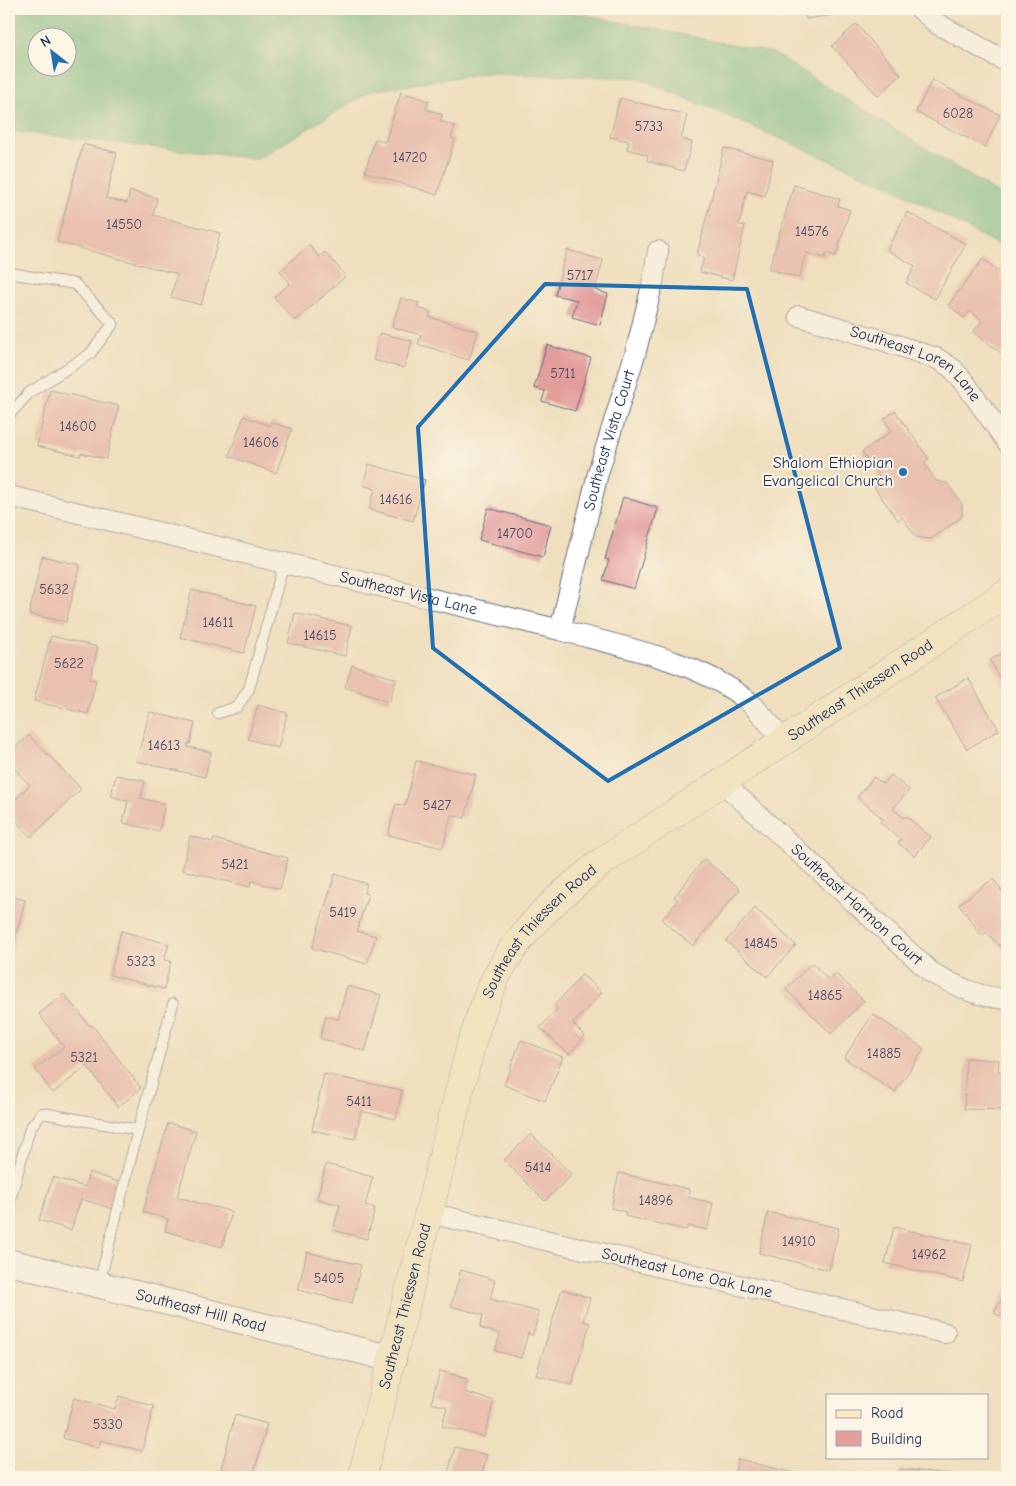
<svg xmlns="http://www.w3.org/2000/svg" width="1016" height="1486" viewBox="0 0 1016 1486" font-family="'Comic Neue',sans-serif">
	<rect width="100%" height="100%" fill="#fcf5e5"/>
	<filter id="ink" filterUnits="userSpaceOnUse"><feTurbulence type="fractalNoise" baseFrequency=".02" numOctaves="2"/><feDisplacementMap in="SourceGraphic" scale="10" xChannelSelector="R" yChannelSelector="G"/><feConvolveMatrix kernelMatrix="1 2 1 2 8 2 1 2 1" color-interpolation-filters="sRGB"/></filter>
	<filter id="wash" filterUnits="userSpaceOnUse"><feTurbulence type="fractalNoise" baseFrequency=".0096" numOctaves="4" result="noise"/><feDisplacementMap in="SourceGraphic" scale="20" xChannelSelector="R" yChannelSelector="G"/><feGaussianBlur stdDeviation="1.12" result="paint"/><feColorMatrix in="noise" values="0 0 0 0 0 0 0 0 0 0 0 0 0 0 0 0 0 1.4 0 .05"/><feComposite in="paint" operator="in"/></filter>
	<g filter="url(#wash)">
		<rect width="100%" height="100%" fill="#efdfbe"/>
		<path fill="#6abc87" stroke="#427672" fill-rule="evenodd" d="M9 9H556L773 53 1007 199V250L892 187 639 78 482 73 371 91 257 159 9 131ZM38 38H68V68H38Z"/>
		<g id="blocks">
			<g fill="#e39e9c">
				<path d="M805 9H845L846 13 806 19Z"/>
				<path d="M856 24 901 75 878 96 832 46Z"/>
				<path d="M932 80 1000 115 985 147 916 112Z"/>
				<path d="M401 92 429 101 426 109 442 114 440 121 455 126 451 138 455 139 437 195 365 172 375 139 385 142Z"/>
				<path d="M620 98 687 115 681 139 692 142 684 171 647 161 648 155 627 149 629 141 610 137Z"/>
				<path d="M83 144 117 153 106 198 127 203 130 191 157 198 153 215 220 233 201 305 171 297 177 274 57 242Z"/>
				<path d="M724 148 773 160 765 196 747 191 739 225 745 226 732 280 700 272 704 257 697 255Z"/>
				<path d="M794 185 840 199 838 206 850 210 836 256 827 253 825 258 806 253 799 278 769 269Z"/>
				<path d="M907 212 966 244 935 299 906 283 915 266 887 250Z"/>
				<path d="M309 245 319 257 325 252 346 276 295 321 274 297 290 283 280 271Z"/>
				<path d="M567 250 603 260 595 290 608 294 600 325 572 317 577 300 555 295Z"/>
				<path d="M983 259 1003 274 1000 278 1007 284V351L1004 355 973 332 982 321 970 311 964 318 948 305Z"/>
				<path d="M401 298 419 303 417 308 431 312 429 317 478 331 469 360 418 344 421 335 392 327Z"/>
				<path d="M380 333 412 341 404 368 373 360Z"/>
				<path d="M547 345 591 358 575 411 542 401 545 391 534 388Z"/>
				<path d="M50 390 119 406 106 459 81 453 80 456 37 446Z"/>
				<path d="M895 411 929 459 924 463 936 481 947 483 962 504V517L931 539 916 537 902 517 898 520 874 487 882 481 862 452 892 431 884 419Z"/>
				<path d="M244 416 270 426 271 422 292 429 276 473 229 456Z"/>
				<path d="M369 464 425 480 413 521 369 509 375 489 363 485Z"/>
				<path d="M623 497 658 508 634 589 603 580 609 560 605 559Z"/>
				<path d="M488 508 551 525 543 557 479 540Z"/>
				<path d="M42 556 80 565 66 622 29 614Z"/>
				<path d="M192 590 256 606 244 653 180 637Z"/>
				<path d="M295 613 352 626 345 656 288 643Z"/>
				<path d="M51 636 98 647 90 679 96 680 88 714 34 701Z"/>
				<path d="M1007 651V693L990 660Z"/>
				<path d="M352 665 396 679 389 702 345 687Z"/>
				<path d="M968 678 999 730 967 749 935 698Z"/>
				<path d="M258 705 287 713 278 748 248 739Z"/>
				<path d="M150 712 195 723 190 744 188 743V747L211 752 205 777 136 761Z"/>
				<path d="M29 735 81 789 31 837 9 813V806L30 785 9 763V754Z"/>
				<path d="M416 761 476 775 465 818 451 815 443 848 388 835 396 804 405 806Z"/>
				<path d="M116 775 145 781 141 798 165 804 159 831 123 823 128 801 111 796Z"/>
				<path d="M891 775 909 790 893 809 904 818 906 816 931 837 915 856 898 843 901 840 880 822 883 819 857 797 874 777 883 784Z"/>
				<path d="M190 836 213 842 214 839 288 858 280 889 251 881 250 887 182 870Z"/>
				<path d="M704 859 740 889 693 946 662 920 678 900 674 897Z"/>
				<path d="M335 874 367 884 364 893 368 894 357 931 376 936 367 964 312 948Z"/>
				<path d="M993 879 1007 898 1005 902 1007 905V950L1005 951 986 932 982 936 959 904Z"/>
				<path d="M9 896 25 900 11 953 9 952Z"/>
				<path d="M755 908 796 945 767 977 726 941Z"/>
				<path d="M121 931 169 944 164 960 171 961 164 989 110 975Z"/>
				<path d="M812 963 829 981 836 974 864 1001 831 1034 786 989Z"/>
				<path d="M582 975 602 992 573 1024 585 1036 569 1054 540 1028 557 1009 554 1006Z"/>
				<path d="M347 986 381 995 365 1051 320 1038 326 1016 338 1019Z"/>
				<path d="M64 994 90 1026 92 1025 141 1088 118 1107 87 1066 53 1093 35 1069 64 1047 39 1014Z"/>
				<path d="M873 1014 924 1049 895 1092 844 1058Z"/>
				<path d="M521 1040 563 1057 545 1101 504 1085Z"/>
				<path d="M966 1058 999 1060 998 1071 1007 1072V1110L964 1109Z"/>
				<path d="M324 1074 402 1090 396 1119 361 1111 355 1139 312 1130Z"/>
				<path d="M168 1123 196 1131 177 1197 232 1212 222 1247 165 1231 168 1219 143 1212Z"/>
				<path d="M531 1134 572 1175 545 1201 504 1160Z"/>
				<path d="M326 1164 373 1177 365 1205 375 1208 367 1239 333 1230 340 1205 317 1199Z"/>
				<path d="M89 1172 121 1183 113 1209 81 1199 71 1230 39 1220 53 1177 85 1187Z"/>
				<path d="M619 1173 689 1189 688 1197 713 1203 707 1230 688 1226 686 1230 625 1216 626 1212 611 1208Z"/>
				<path d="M768 1212 839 1228 829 1270 759 1253Z"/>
				<path d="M894 1227 972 1245 963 1282 885 1263Z"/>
				<path d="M307 1252 361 1265 352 1303 298 1290Z"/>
				<path d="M461 1270 495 1280 490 1299 539 1312 533 1335 528 1333 521 1358 495 1351 500 1334 480 1328 483 1315 451 1306Z"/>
				<path d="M562 1289 590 1298 583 1321 590 1323 572 1385 536 1375Z"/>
				<path d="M1007 1289V1320L994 1313Z"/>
				<path d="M440 1371 467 1379 464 1392 494 1401 484 1437 442 1426 447 1407 431 1403Z"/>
				<path d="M119 1396 154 1406 142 1451 101 1440 99 1448 63 1438 74 1398 115 1409Z"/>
				<path d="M235 1415 267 1424 253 1477H219Z"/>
				<path d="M455 1447 487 1455 481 1477H447Z"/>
				<path d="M738 1459 810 1477H734Z"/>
				<path d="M900 1469 952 1474 951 1477H899Z"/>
			</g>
		</g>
	</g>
	<g filter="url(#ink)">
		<use href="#blocks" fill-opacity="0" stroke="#656d80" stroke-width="1"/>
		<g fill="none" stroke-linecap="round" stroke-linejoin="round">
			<defs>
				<g id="service">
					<path d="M9 273 75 284 113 324 90 354 30 392 9 415"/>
					<path d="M218 713 237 707 249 689 284 562"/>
					<path d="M9 1204 30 1128 42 1113 138 1130"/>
					<path d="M99 1284 137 1134 173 1004"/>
				</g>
				<g id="minor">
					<path d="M920 9 936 23 1007 62"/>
					<path id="s1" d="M799 316 882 340 938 359 953 369 965 383 1007 442"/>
					<path id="s2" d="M9 496 560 630C622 647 697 660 748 701 761 712 772 727 783 741"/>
					<path id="s3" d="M560 630 598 473 636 351 653 281 658 251"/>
					<path id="s4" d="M722 782 932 973C959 987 976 997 1007 999"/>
					<path id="s5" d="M429 1213 945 1333"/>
				</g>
				<g id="tertiary">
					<path id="s6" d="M9 1262 393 1359"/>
				</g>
				<g id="secondary">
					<path id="s7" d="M362 1477 471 1045C480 1018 488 990 502 966 527 923 565 891 603 861L1007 593"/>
				</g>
			</defs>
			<use href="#service" stroke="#656d80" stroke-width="12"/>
			<use href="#minor" stroke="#656d80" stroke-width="22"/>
			<use href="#tertiary" stroke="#656d80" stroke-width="28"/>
			<use href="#secondary" stroke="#656d80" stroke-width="29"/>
			<use href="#service" stroke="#fff" stroke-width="10"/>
			<use href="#minor" stroke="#fff" stroke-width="20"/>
			<use href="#tertiary" stroke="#fff" stroke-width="26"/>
			<use href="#secondary" stroke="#f6e9c3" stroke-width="28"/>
		</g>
	</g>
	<path d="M0 0H1016V1486H0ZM545 284 747 289 840 648 608 781 433 648 418 427Z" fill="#efdfbe" fill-opacity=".55" fill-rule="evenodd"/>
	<path fill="none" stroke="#1f6fb2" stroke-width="4" stroke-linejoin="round" d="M545 284 747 289 840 648 608 781 433 648 418 427Z"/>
	<circle fill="#1f6fb2" stroke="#fcf5e5" stroke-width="2" cx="903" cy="472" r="5"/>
	<g text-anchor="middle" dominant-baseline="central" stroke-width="4" stroke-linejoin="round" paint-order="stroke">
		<g font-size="14" fill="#4d4b6e">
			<text x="958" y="113">6028</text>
			<text x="649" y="126">5733</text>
			<text x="410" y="157">14720</text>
			<text x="124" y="224">14550</text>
			<text x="812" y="231">14576</text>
			<text x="580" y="275">5717</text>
			<text x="563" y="373">5711</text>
			<text x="78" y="426">14600</text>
			<text x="261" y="442">14606</text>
			<text x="396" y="499">14616</text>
			<text x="515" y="533">14700</text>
			<text x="54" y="589">5632</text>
			<text x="218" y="622">14611</text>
			<text x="320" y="635">14615</text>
			<text x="69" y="663">5622</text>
			<text x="164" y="745">14613</text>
			<text x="437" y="805">5427</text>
			<text x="235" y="864">5421</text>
			<text x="343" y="912">5419</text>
			<text x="761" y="943">14845</text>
			<text x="141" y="961">5323</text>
			<text x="825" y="995">14865</text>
			<text x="884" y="1053">14885</text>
			<text x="84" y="1057">5321</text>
			<text x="359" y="1101">5411</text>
			<text x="538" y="1167">5414</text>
			<text x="656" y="1200">14896</text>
			<text x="799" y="1241">14910</text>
			<text x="929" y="1254">14962</text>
			<text x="329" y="1278">5405</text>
			<text x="108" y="1424">5330</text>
		</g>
		<g font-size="16" fill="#1b2f5e" stroke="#fcf5e5">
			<text stroke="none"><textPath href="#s1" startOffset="128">Southeast Loren Lane</textPath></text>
			<text stroke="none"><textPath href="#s3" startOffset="196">Southeast Vista Court</textPath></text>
			<text stroke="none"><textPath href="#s2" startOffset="411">Southeast Vista Lane</textPath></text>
			<text stroke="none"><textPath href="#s7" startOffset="986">Southeast Thiessen Road</textPath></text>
			<text stroke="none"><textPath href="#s4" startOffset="182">Southeast Harmon Court</textPath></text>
			<text stroke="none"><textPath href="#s7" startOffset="581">Southeast Thiessen Road</textPath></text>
			<text stroke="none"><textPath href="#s5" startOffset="265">Southeast Lone Oak Lane</textPath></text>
			<text stroke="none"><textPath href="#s7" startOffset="176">Southeast Thiessen Road</textPath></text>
			<text stroke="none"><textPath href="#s6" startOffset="198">Southeast Hill Road</textPath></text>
		</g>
		<g font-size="16" fill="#1b2f5e" stroke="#fcf5e5" text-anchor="end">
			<text x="893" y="463">Shalom Ethiopian<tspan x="893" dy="18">Evangelical Church</tspan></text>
		</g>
	</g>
	<rect width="1016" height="1486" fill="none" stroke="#fcf5e5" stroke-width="30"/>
	<rect x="826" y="1394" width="162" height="65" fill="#fcf5e5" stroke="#a2a6af"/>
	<rect x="836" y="1410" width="25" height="8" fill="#f6e9c3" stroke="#a2a6af"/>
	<text x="871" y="1418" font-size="15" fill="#1b2f5e">Road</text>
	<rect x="836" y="1431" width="25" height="15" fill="#e39e9c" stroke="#a2a6af"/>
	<text x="871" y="1444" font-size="15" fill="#1b2f5e">Building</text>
	<g transform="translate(52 52) rotate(329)"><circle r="24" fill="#fcf5e5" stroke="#a2a6af"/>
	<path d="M0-4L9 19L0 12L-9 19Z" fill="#1f6fb2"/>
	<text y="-8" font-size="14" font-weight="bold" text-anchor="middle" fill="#1b2f5e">N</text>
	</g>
</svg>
